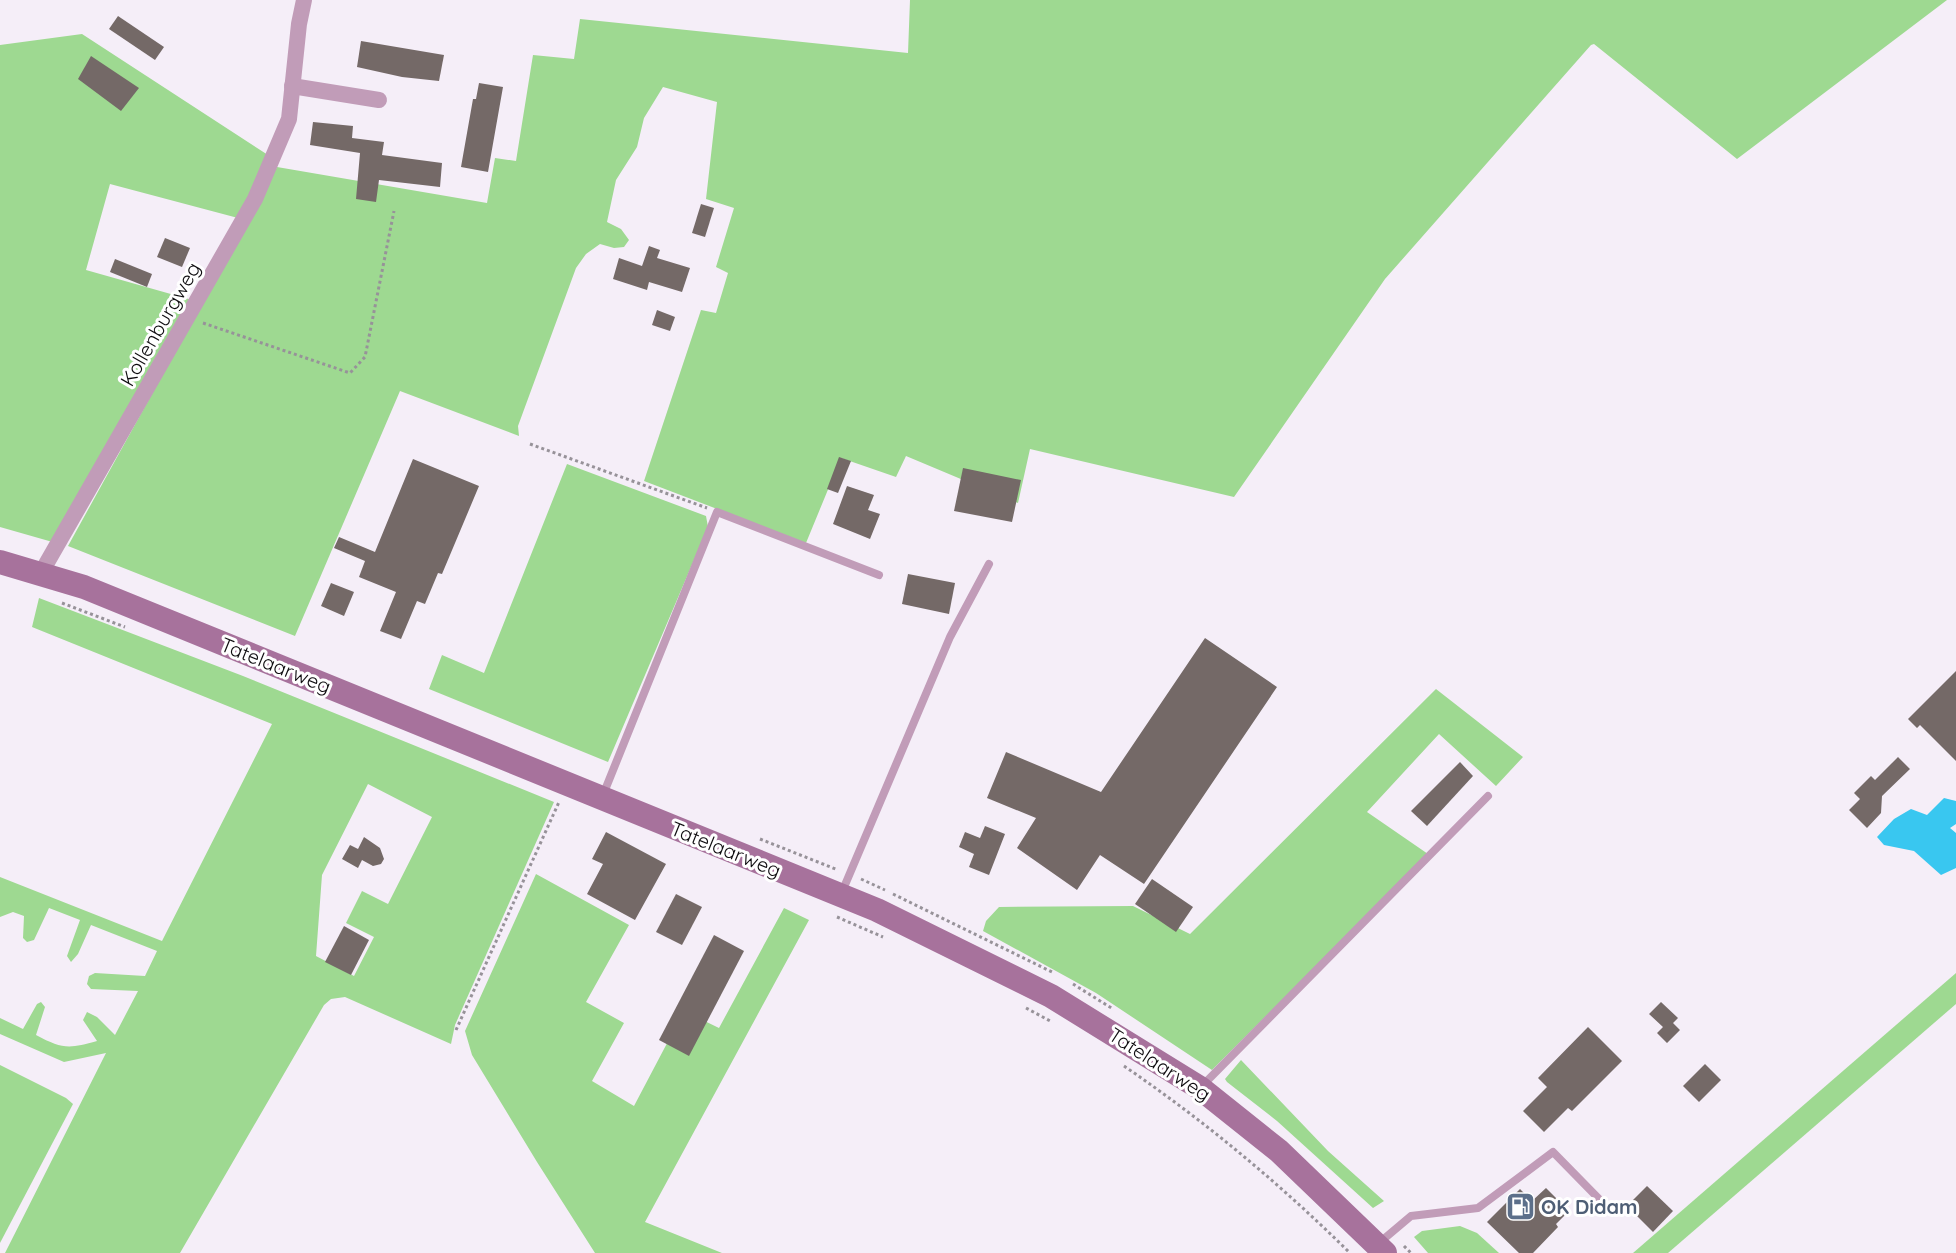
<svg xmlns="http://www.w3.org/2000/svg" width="1956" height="1253" viewBox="0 0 1956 1253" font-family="Quicksand,sans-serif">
	<rect width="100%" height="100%" fill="#f5eef8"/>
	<g fill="#9ed991" fill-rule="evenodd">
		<path d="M910 0H1947L1737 159 1594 44 1591 45 1385 279 1234 497 1030 449 1018 503 906 456 896 477 841 458 806 543 644 481 701 310 716 313 728 273 716 267 734 208 706 199 717 102 663 87 644 118 637 147 616 180 607 222 621 229 629 240 624 247 614 248 600 244 586 254 576 268 518 426 519 436 400 391 295 636 68 546 277 167 487 203 495 158 516 161 533 55 574 59 580 19 908 53Z"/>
		<path d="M82 34 268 155 238 218 110 184 86 270 192 300 56 543 0 527V45Z"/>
		<path d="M567 464 706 516 708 527 608 762 429 689 442 655 484 673Z"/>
		<path d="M39 598 243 676 554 802 455 1025 451 1044 345 997 331 999 324 1005 180 1253H5L106 1053 64 1062 0 1034V1018L23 1029 37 1004 41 1002 45 1007 36 1035C62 1049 69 1049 97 1041L83 1020 87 1012 97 1017 115 1035 138 991 91 989 87 984 89 976 95 973 145 976 157 951 91 925 78 954 71 962 67 956 80 920 49 908 34 940 27 942 23 938 24 916 13 912 0 917V877L162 941 272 724 32 627ZM368 784 432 817 388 904 362 891 346 923 374 937 354 976 316 956 322 875Z"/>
		<path d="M1436 689 1523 757 1496 786 1439 734 1367 812 1428 854 1212 1070 1096 993 983 931 986 921 999 907 1133 906 1190 934Z"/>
		<path d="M536 874 629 925 586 1002 624 1023 592 1081 634 1106 684 1011 719 1028 784 908 809 920 645 1222 722 1253H595L537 1162 472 1055 465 1031Z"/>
		<path d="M1956 973V1004L1668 1253H1633Z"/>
		<path d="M1241 1060 1328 1151 1384 1201 1373 1208 1277 1121 1227 1082 1225 1079Z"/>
		<path d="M0 1065 66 1098 73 1104 0 1243Z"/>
		<path d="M1460 1226 1477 1233 1499 1253H1428L1414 1237 1422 1231Z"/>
	</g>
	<path fill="#39c7f0" d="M1944 798 1956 801V824L1950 828 1956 833V868L1941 875 1914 851 1884 845 1877 837 1894 819 1911 809 1927 815Z"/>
	<g fill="#746967">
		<path d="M118 16 164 47 155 60 109 29Z"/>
		<path d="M361 41 444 55 439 81 402 77 357 67Z"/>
		<path d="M91 56 139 88 121 111 78 79Z"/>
		<path d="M479 83 503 87 488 172 461 167 473 99H476Z"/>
		<path d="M313 122 353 126 352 138 384 142 382 155 442 163 440 187 379 180 376 202 356 199 360 153 310 145Z"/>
		<path d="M701 204 714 208 705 237 692 233Z"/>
		<path d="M165 238 190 248 182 267 157 257Z"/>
		<path d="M649 246 660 250 657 258 690 268 682 292 649 282 647 290 613 279 619 258 642 266Z"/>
		<path d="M115 259 152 274 147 287 110 272Z"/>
		<path d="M657 310 675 317 670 331 652 325Z"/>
		<path d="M839 457 851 461 838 493 827 489Z"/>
		<path d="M413 459 479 486 442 574 438 573 425 604 417 601 401 639 380 631 396 592 359 577 365 561 334 548 339 537 375 552Z"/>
		<path d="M963 468 1021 480 1012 522 954 511Z"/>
		<path d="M847 486 874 495 868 510 880 514 870 539 833 524Z"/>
		<path d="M908 574 955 583 949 614 902 604Z"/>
		<path d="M331 583 354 592 344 616 321 606Z"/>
		<path d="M1205 638 1277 687 1144 884 1100 855 1077 890 1017 848 1036 818 987 798 1006 752 1101 792Z"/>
		<path d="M1956 671V761L1920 725 1917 728 1908 719Z"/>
		<path d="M1898 757 1910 769 1882 796 1881 813 1867 828 1849 810 1860 799 1854 793 1871 776 1875 780Z"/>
		<path d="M1460 762 1473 776 1427 826 1411 811Z"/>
		<path d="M985 826 1005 834 989 875 969 867 974 854 959 847 965 832 980 838Z"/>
		<path d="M606 832 666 864 635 920 587 894 603 864 592 859Z"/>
		<path d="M364 837 380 848 384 859 381 864 373 866 362 860 358 868 342 859 350 845 358 849Z"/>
		<path d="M1152 879 1193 907 1176 932 1135 904Z"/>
		<path d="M676 894 702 907 682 945 656 932Z"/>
		<path d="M344 926 369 940 351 975 325 962Z"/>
		<path d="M714 935 744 951 689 1056 659 1040Z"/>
		<path d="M1661 1002 1678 1018 1673 1023 1680 1030 1667 1043 1657 1033 1663 1027 1649 1014Z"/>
		<path d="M1588 1027 1622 1061 1572 1111 1568 1108 1544 1132 1523 1111 1547 1087 1538 1078Z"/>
		<path d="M1705 1064 1721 1080 1699 1102 1683 1086Z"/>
		<path d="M1647 1186 1673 1211 1653 1232 1627 1206Z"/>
		<path d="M1546 1188 1569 1211 1556 1224 1558 1227 1533 1253H1519L1487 1222 1520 1189 1532 1201Z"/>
	</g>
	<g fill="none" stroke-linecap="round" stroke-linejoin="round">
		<g stroke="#979299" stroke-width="3" stroke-dasharray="3 3" stroke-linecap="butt">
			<path d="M203 323 350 373 365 357 394 211"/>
			<path d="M530 444 707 508"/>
			<path d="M62 603 125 627"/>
			<path d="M760 839 838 870"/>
			<path d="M861 879 885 890"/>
			<path d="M893 894 1052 972"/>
			<path d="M837 917 883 937"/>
			<path d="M1073 984 1113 1009"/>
			<path d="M1026 1008 1052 1022"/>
			<path d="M456 1030 559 802"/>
			<path d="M1124 1066C1206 1122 1279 1183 1350 1253"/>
			<path d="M1404 1246 1411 1253"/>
		</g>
		<g stroke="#c19cb8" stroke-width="8">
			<path d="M603 795 717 512 879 575"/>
			<path d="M842 892 950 637 989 564"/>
			<path d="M1202 1086 1488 796"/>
			<path d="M1379 1243 1411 1216 1478 1208 1553 1152 1602 1202"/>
		</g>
		<g stroke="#c19cb8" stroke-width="16">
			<path d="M292 86 379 100"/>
			<path d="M41 573 255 199 289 119 299 24 304 0"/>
		</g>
		<path stroke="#a7729c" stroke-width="24" d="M0 562 84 587 877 910 1051 996 1200 1088 1279 1151 1385 1253"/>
	</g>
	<defs>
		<symbol id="fuel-square" viewBox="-11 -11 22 22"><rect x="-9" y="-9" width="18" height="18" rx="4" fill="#5c6f8a" stroke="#fff"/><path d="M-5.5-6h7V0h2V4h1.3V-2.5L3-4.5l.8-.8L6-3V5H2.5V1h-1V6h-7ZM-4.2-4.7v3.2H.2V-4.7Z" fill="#fff"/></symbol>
	</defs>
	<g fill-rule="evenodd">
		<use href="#fuel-square" x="1504" y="1190" width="33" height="33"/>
	</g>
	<g text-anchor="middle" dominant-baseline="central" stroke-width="6" stroke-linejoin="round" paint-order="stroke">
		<g font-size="20" fill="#0e0c0f" stroke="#fff">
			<text transform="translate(160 324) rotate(-60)">Kollenburgweg</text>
			<text transform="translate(276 665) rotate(22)">Tatelaarweg</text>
			<text transform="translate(726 849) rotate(22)">Tatelaarweg</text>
			<text transform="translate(1160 1064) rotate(33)">Tatelaarweg</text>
		</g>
		<g font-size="20" font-weight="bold" fill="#4e5e75" stroke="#fff" text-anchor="start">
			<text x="1541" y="1206">OK Didam</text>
		</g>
	</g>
</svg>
